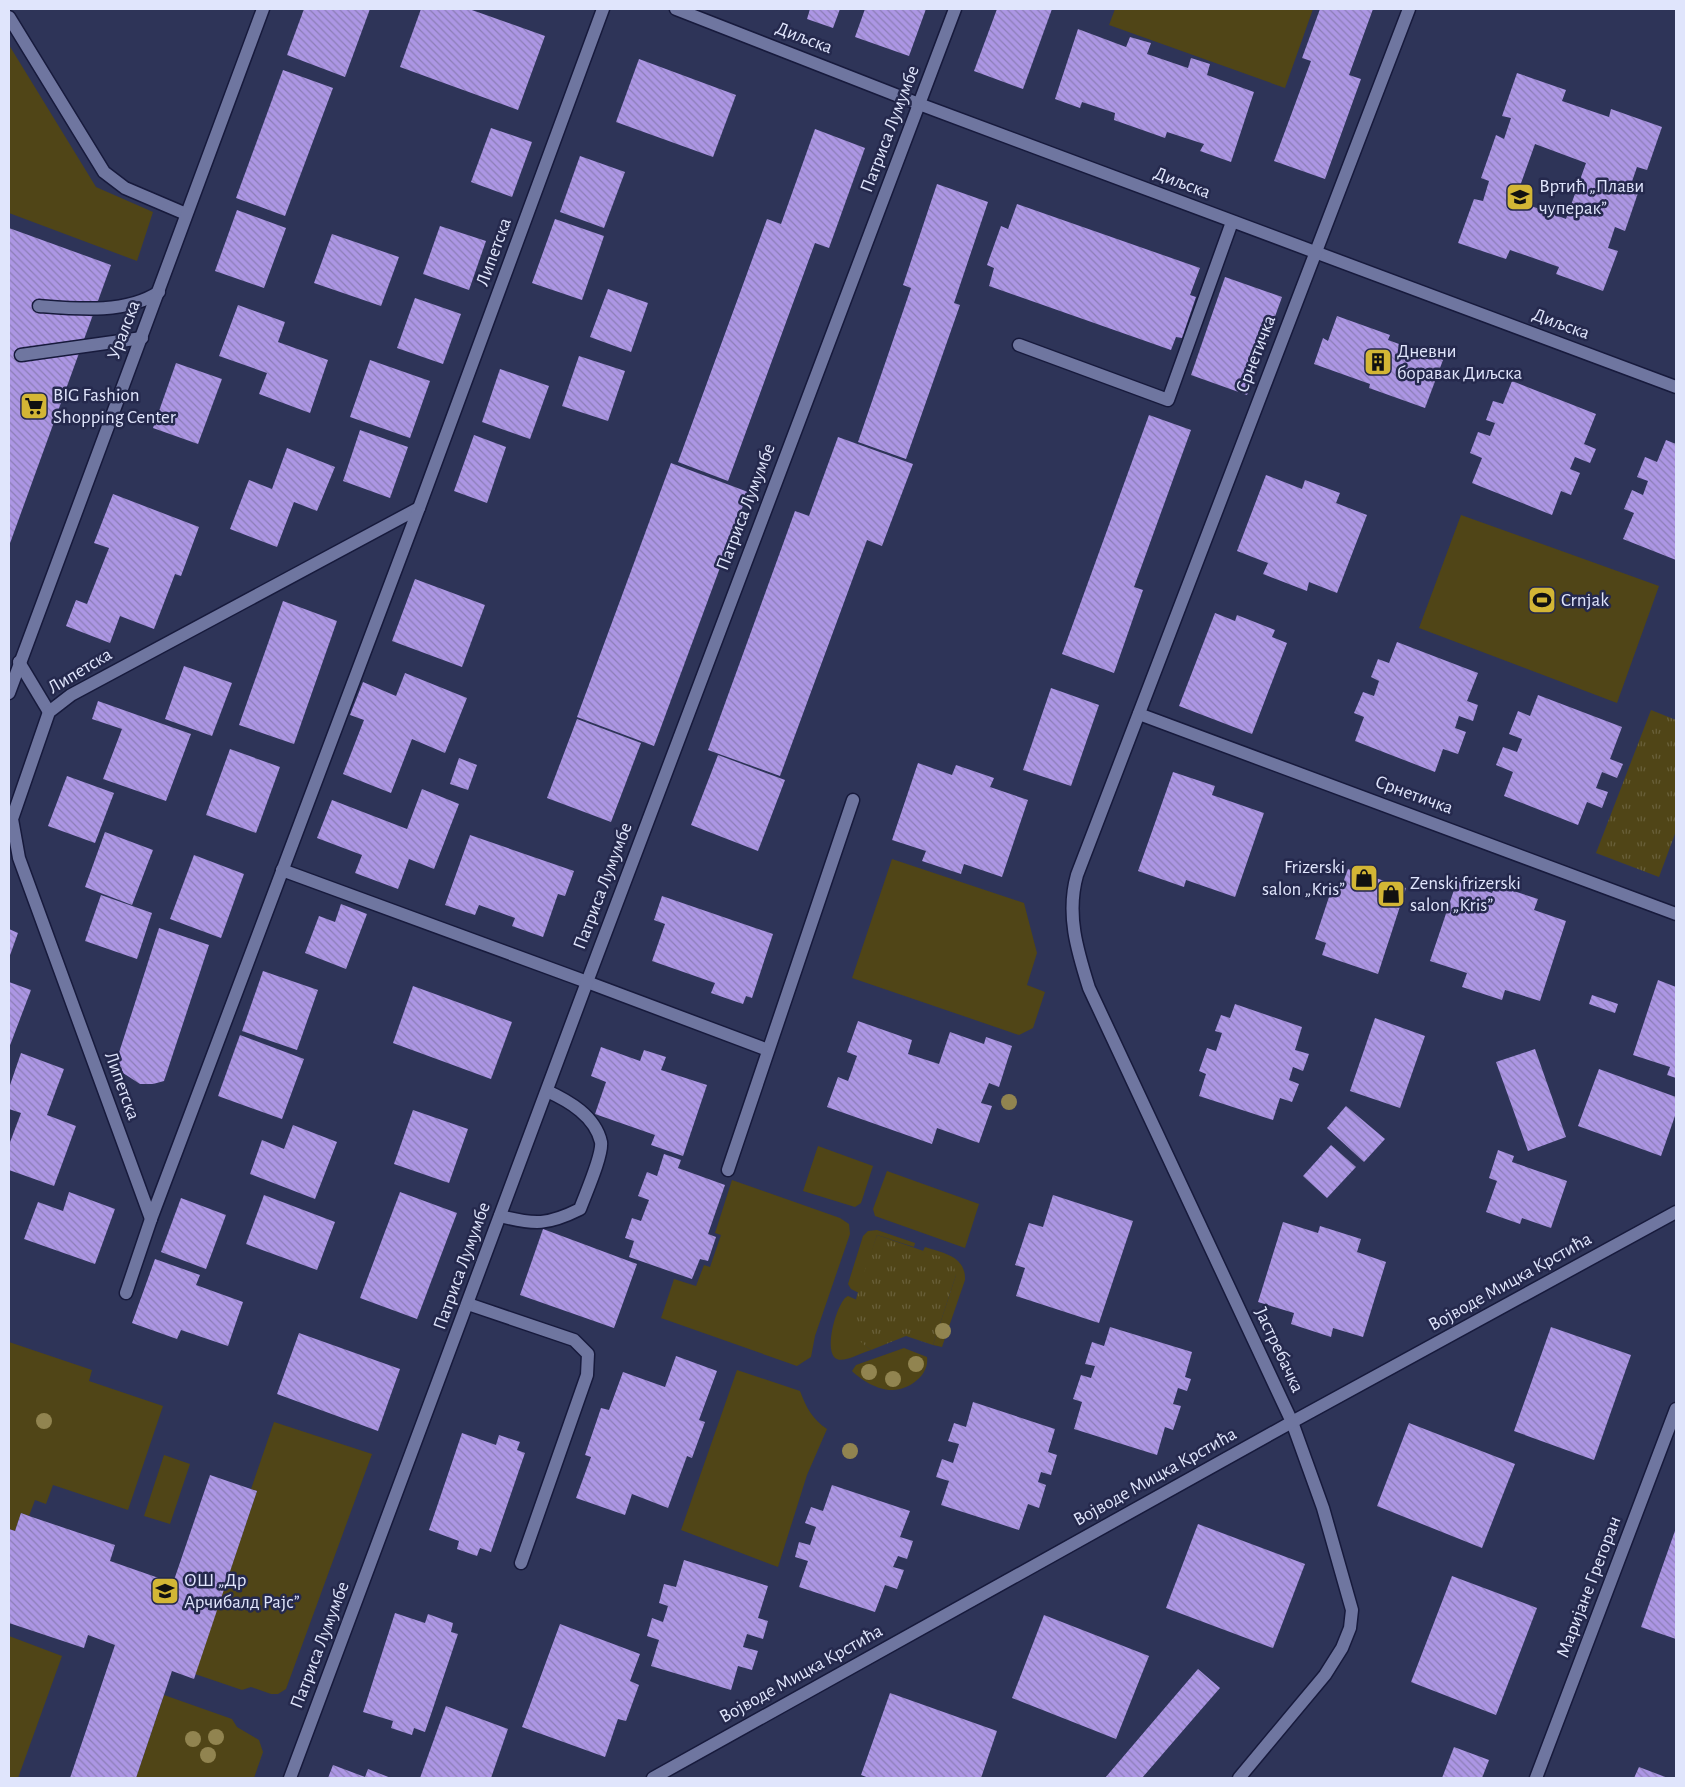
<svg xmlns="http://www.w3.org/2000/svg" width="1685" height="1787" viewBox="0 0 1685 1787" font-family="'Alegreya Sans',sans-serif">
	<defs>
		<pattern id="park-tufts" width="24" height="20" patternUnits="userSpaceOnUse" patternTransform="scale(1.25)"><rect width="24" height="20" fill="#504517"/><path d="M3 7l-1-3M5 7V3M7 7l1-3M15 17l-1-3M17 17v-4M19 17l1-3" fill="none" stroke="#69603a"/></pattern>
		<pattern id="building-back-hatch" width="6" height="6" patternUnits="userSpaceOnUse" patternTransform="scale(1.25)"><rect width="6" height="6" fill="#ac96e4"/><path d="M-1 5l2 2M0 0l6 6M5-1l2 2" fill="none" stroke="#8c7eb6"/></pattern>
	</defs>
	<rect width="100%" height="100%" fill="#2e3458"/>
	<g fill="#504517">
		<path d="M1115 9H1313L1285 88 1109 25Z"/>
		<path d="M9 45 96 187 153 212 137 261 9 213Z"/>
		<path d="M1461 515 1659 586 1617 703 1419 628Z"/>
		<path d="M892 859 1024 903 1037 953 1027 985 1045 992 1033 1028 1019 1035 852 978Z"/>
		<path d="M818 1146 873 1166 861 1203 855 1207 803 1191Z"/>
		<path d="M887 1171 979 1204 965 1248 875 1216 873 1209Z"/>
		<path d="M732 1180 840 1218 849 1224 850 1234 815 1336 811 1357 797 1366 661 1318 674 1279 696 1286 704 1265 710 1267 721 1235 715 1233Z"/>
		<path d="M877 1230 915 1243 914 1247 877 1235 859 1293 851 1289 848 1284 863 1236 868 1231Z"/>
		<path d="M925 1247C943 1253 966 1256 965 1280L942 1347 933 1345 956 1275 923 1251Z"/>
		<path d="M848 1296 857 1300C851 1317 855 1339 871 1350 863 1352 844 1363 837 1359 822 1352 838 1299 848 1296Z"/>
		<path d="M9 1342 92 1370 89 1381 163 1406 128 1510 53 1485 46 1504 35 1500 29 1516 21 1513 15 1531 9 1529Z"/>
		<path d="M904 1348 927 1357C930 1375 908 1391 891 1390 878 1390 861 1380 852 1371L856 1365Z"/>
		<path d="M737 1370 800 1391C806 1407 812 1419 827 1429L807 1475 778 1567 681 1530Z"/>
		<path d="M274 1422 372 1454 286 1689 278 1694H271L251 1687 242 1690 195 1674 257 1491 251 1489Z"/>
		<path d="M164 1455 190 1464 170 1524 144 1516Z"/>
		<path d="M9 1636 62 1656 18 1778H9Z"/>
		<path d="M164 1695 232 1719 237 1727 259 1740 263 1752 254 1778H136Z"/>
	</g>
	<g fill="url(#park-tufts)">
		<path d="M1651 710 1676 720V831L1659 877 1596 853Z"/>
		<path d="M877 1235 941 1257 953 1263 956 1275 933 1345 906 1336 871 1350C864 1345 855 1338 852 1330 848 1313 871 1254 877 1235Z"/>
	</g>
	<g fill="url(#building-back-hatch)" fill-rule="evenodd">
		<path d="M304 9H370L345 77 287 55Z"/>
		<path d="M421 9H469L545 36 518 110 400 67Z"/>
		<path d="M810 9H840L833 28 807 19Z"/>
		<path d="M865 9H926L909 56 855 37Z"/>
		<path d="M997 9H1052L1023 89 974 71Z"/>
		<path d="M1320 9H1373L1349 75 1361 79 1325 179 1274 161 1311 61 1302 58Z"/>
		<path d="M1078 29 1126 47 1130 37 1151 43 1147 54 1188 68 1191 58 1210 64 1207 75 1254 92 1231 162 1200 151 1204 144 1167 132 1165 138 1114 120 1115 113 1082 102 1080 108 1055 99Z"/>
		<path d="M639 59 736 95 713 157 616 122Z"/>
		<path d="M283 70 333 88 285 216 236 198Z"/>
		<path d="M1517 73 1566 90 1562 101 1609 117 1611 109 1662 127 1647 170 1637 167 1629 190 1638 193 1625 231 1615 227 1608 248 1618 251 1603 291 1556 274 1559 267 1510 250 1506 259 1458 243 1474 199 1483 201 1489 181 1481 178 1496 135 1504 139 1511 118 1502 116ZM1535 144 1586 163 1566 219 1515 200Z"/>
		<path d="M491 128 532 142 512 197 471 182Z"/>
		<path d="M815 129 865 148 829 248 815 243 728 481 678 462 767 219 781 224Z"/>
		<path d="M580 156 625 172 604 228 560 212Z"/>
		<path d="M937 184 988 202 954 303 960 305 906 459 858 442 911 288 903 285Z"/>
		<path d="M1017 204 1200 268 1190 295 1196 297 1182 338 1176 337 1171 350 989 286 994 268 987 265 1001 226 1008 229Z"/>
		<path d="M237 210 286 228 264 288 215 271Z"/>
		<path d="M555 219 604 236 582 300 532 283Z"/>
		<path d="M440 226 486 241 469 290 423 274Z"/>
		<path d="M9 228 111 265 9 546Z"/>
		<path d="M332 234 399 257 381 306 314 283Z"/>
		<path d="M1225 277 1282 297 1247 395 1191 375Z"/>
		<path d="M608 289 648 303 631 352 590 337Z"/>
		<path d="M415 298 461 314 443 364 397 348Z"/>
		<path d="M238 305 285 322 278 342 328 360 310 413 259 394 267 373 219 356Z"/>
		<path d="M1337 316 1390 335 1388 340 1443 360 1425 408 1369 388 1370 384 1314 364 1323 338 1328 341Z"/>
		<path d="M579 356 625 371 608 421 562 406Z"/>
		<path d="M370 360 430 381 410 438 350 417Z"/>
		<path d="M176 363 222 379 198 444 153 428Z"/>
		<path d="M500 369 549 386 530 439 482 422Z"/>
		<path d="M1512 381 1596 414 1584 444 1596 449 1590 463 1575 457 1570 469 1580 473 1571 495 1561 491 1552 515 1472 483 1482 458 1470 453 1478 432 1490 436 1495 423 1486 420 1493 401 1503 404Z"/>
		<path d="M1149 415 1191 430 1134 587 1143 590 1114 673 1062 654Z"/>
		<path d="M360 430 408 447 390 498 343 481Z"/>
		<path d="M474 435 506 447 487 503 454 491Z"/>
		<path d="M838 437 913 464 882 546 867 540 780 776 708 750 795 511 809 516Z"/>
		<path d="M1666 440 1676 444V560L1623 539 1634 513 1624 509 1632 490 1643 495 1648 481 1637 477 1645 457 1657 462Z"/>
		<path d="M287 448 335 467 317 511 294 502 277 547 230 529 249 480 272 489Z"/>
		<path d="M671 463 748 492 654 746 577 717Z"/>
		<path d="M1266 475 1302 489 1305 480 1340 493 1336 503 1367 515 1337 593 1309 582 1307 591 1263 574 1268 563 1237 551Z"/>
		<path d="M113 494 199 527 181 576 175 574 154 629 120 616 110 643 66 626 76 600 87 604 109 548 94 543Z"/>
		<path d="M415 579 485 605 462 667 392 641Z"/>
		<path d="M283 601 337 621 294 744 239 725Z"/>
		<path d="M1215 613 1235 621 1237 615 1275 630 1272 637 1287 643 1252 734 1179 706Z"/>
		<path d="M1397 642 1478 673 1467 701 1478 705 1473 721 1459 716 1455 728 1466 732 1458 754 1443 749 1435 772 1355 741 1364 717 1354 713 1363 692 1374 696 1379 681 1371 677 1378 659 1389 663Z"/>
		<path d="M184 666 232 683 212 736 165 719Z"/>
		<path d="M405 673 467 698 445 753 412 739 391 793 343 774 364 720 350 715 363 682 396 696Z"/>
		<path d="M1051 688 1099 705 1071 786 1023 770Z"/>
		<path d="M1538 695 1622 727 1610 759 1623 764 1617 778 1602 772 1596 788 1608 792 1602 808 1587 802 1578 825 1504 796 1513 772 1496 765 1503 747 1517 752 1522 739 1509 734 1518 711 1530 716Z"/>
		<path d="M98 701 191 734 166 801 103 779 122 729 92 719Z"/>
		<path d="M577 719 641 743 611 822 547 798Z"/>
		<path d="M230 749 280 767 256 833 206 815Z"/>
		<path d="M718 755 785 780 758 851 691 825Z"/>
		<path d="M459 758 477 765 468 790 450 784Z"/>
		<path d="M918 763 952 775 956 765 994 778 990 787 1028 800 1002 877 964 864 961 874 922 861 926 851 892 840Z"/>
		<path d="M1173 772 1215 786 1212 795 1264 813 1235 897 1186 880 1184 887 1138 871Z"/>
		<path d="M67 776 114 793 95 843 48 826Z"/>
		<path d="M422 789 459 804 434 869 409 859 398 889 355 873 362 855 317 838 332 800 407 829Z"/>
		<path d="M105 832 153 850 132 905 85 887Z"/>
		<path d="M470 835 574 871 565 896 558 894 543 937 512 926 515 918 479 905 475 915 445 905Z"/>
		<path d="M194 855 244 874 221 938 170 919Z"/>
		<path d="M1348 869 1406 888 1378 974 1322 955 1326 943 1315 939 1333 885 1341 888Z"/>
		<path d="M1457 881 1492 893 1495 885 1538 899 1534 910 1566 921 1540 1001 1505 990 1502 1000 1462 987 1467 973 1430 961Z"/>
		<path d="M101 895 152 913 137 959 85 941Z"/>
		<path d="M662 896 773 934 752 998 746 996 743 1004 711 993 715 983 652 961 665 924 654 920Z"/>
		<path d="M341 904 367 914 346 969 305 953 319 916 335 922Z"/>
		<path d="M159 928 209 945 164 1081 153 1084H140L123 1073 117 1059Z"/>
		<path d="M9 929 18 933 9 958Z"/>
		<path d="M263 971 318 990 297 1050 242 1031Z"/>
		<path d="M1658 980 1676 987V1078L1667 1075 1670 1067 1633 1055Z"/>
		<path d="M9 982 31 990 9 1048Z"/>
		<path d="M413 986 512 1022 491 1079 393 1043Z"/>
		<path d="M1592 995 1618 1004 1615 1013 1589 1004Z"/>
		<path d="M1235 1004 1302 1027 1295 1050 1309 1054 1303 1071 1293 1067 1289 1080 1299 1084 1292 1102 1280 1098 1273 1120 1199 1096 1206 1074 1199 1071 1207 1048 1216 1051 1222 1033 1215 1031 1221 1015 1230 1018Z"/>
		<path d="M1375 1018 1425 1036 1400 1108 1350 1091Z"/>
		<path d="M858 1021 912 1040 908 1054 939 1064 950 1032 984 1044 986 1037 1012 1046 999 1087 989 1083 981 1103 992 1106 979 1143 937 1128 932 1144 827 1107 838 1077 848 1081 857 1056 847 1052Z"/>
		<path d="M240 1035 304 1059 282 1119 218 1096Z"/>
		<path d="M601 1047 640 1061 644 1050 666 1057 661 1070 707 1085 683 1156 651 1145 655 1135 595 1114 606 1082 591 1076Z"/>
		<path d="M1535 1049 1566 1137 1528 1151 1496 1062Z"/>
		<path d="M21 1053 64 1069 47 1115 76 1126 54 1186 9 1170V1145L21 1113 9 1109V1088Z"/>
		<path d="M1599 1069 1676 1097V1113L1661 1156 1578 1126Z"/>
		<path d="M1346 1106 1385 1139 1364 1162 1327 1128Z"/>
		<path d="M413 1110 468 1129 449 1183 394 1164Z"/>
		<path d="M293 1125 337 1142 315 1199 250 1174 262 1140 284 1149Z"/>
		<path d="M1331 1145 1356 1167 1327 1198 1303 1176Z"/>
		<path d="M1498 1150 1514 1156 1512 1162 1567 1181 1551 1228 1522 1218 1520 1224 1486 1212 1497 1181 1489 1178Z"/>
		<path d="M664 1154 681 1160 678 1168 725 1185 708 1234 716 1237 708 1261 700 1259 692 1279 629 1257 634 1241 625 1238 632 1218 641 1221 649 1200 638 1196 647 1172 657 1176Z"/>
		<path d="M69 1192 115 1209 95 1264 24 1239 38 1202 63 1211Z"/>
		<path d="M400 1192 457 1213 417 1319 360 1298Z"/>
		<path d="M264 1195 335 1222 317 1270 246 1244Z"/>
		<path d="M1053 1195 1133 1221 1099 1323 1016 1296 1025 1268 1015 1265 1029 1223 1043 1227Z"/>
		<path d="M181 1198 226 1215 206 1269 161 1252Z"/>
		<path d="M1283 1222 1318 1233 1320 1226 1361 1239 1357 1252 1386 1262 1363 1337 1333 1328 1331 1337 1291 1324 1294 1313 1258 1302Z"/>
		<path d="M543 1229 637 1264 614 1328 520 1295Z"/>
		<path d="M155 1259 200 1275 196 1285 243 1302 228 1346 181 1330 177 1339 132 1323Z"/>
		<path d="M1110 1327 1192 1352 1185 1377 1191 1379 1187 1391 1178 1388 1173 1404 1181 1406 1173 1430 1165 1427 1157 1455 1074 1429 1082 1402 1073 1399 1081 1375 1091 1378 1095 1366 1085 1364 1092 1342 1104 1346Z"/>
		<path d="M1551 1327 1631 1355 1594 1460 1514 1431Z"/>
		<path d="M299 1333 400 1369 378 1431 277 1394Z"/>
		<path d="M676 1356 717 1371 699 1420 705 1422 692 1458 687 1456 668 1508 632 1494 625 1515 576 1498 591 1457 585 1455 601 1408 609 1410 623 1372 665 1387Z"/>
		<path d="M973 1402 1055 1429 1048 1452 1057 1455 1051 1475 1041 1472 1038 1482 1046 1485 1039 1508 1028 1504 1019 1530 941 1505 949 1481 936 1477 942 1459 953 1463 959 1444 948 1441 954 1423 966 1427Z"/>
		<path d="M1409 1423 1515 1464 1482 1548 1377 1506Z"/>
		<path d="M462 1433 496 1445 499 1435 520 1442 517 1450 525 1453 491 1552 480 1548 477 1556 457 1549 459 1541 429 1530Z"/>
		<path d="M210 1475 257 1491 194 1679 172 1671 136 1778H70L115 1645 88 1635 84 1648 9 1623V1529L15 1531 21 1513 29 1516 115 1545 110 1561 173 1583Z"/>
		<path d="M832 1485 910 1511 900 1537 913 1541 907 1559 898 1556 893 1567 904 1570 897 1589 885 1585 875 1612 799 1587 808 1561 795 1557 799 1542 810 1545 816 1527 805 1523 811 1507 823 1511Z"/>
		<path d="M1198 1524 1305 1564 1273 1648 1166 1608Z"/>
		<path d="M1676 1528V1639L1641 1627Z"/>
		<path d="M684 1560 768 1586 758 1618 768 1621 763 1639 747 1634 743 1647 758 1651 752 1670 738 1666 731 1690 651 1666 659 1640 647 1636 652 1618 663 1622 668 1606 659 1603 664 1584 676 1587Z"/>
		<path d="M1452 1576 1537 1608 1496 1715 1411 1682Z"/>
		<path d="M395 1613 425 1623 428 1614 453 1623 451 1632 458 1634 425 1732 414 1728 412 1735 391 1728 393 1721 363 1712Z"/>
		<path d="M1044 1615 1149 1656 1116 1739 1012 1698Z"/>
		<path d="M560 1624 640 1654 630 1681 639 1685 626 1721 618 1719 605 1757 522 1727Z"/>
		<path d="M1198 1669 1220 1688 1199 1712 1142 1778H1105Z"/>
		<path d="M890 1693 997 1731 981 1778H869L861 1775Z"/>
		<path d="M446 1706 508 1729 491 1778H420Z"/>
		<path d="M1454 1747 1489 1760 1482 1778H1442Z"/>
		<path d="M333 1765 365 1777 368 1769 391 1778H328Z"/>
		<path d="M1639 1767 1668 1778H1634Z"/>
	</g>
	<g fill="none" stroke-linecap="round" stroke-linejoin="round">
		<defs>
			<g id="service">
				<path d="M9 17 104 172 125 188 186 214"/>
				<path d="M39 306C77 309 126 314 159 292"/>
				<path d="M1019 345 1168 400 1232 222"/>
				<path d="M21 355 142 338"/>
				<path d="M587 982 768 1050"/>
				<path d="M728 1170 853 800"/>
				<path d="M500 1216C535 1225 548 1225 580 1209 585 1195 603 1155 601 1142 595 1116 569 1101 547 1091"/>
				<path d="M468 1304 574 1340 588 1354 587 1375 521 1563"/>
			</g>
			<g id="minor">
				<path d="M676 9 919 104 1676 387"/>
				<path d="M19 662 49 712"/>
				<path d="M9 693 263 9"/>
				<path d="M1139 714 1676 914"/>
				<path d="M282 870 587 982"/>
				<path d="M151 1219 19 858 12 819 49 712 71 695 419 508"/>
				<path d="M126 1293 151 1219 419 508 603 9"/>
				<path d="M290 1778 587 982 955 9"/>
				<path d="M1239 1778 1325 1675 1342 1648 1350 1628 1352 1610 1323 1508 1292 1422 1089 988C1077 950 1066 914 1077 875L1409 9"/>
			</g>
			<g id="tertiary">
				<path d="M653 1778 1292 1422 1676 1212"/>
				<path d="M1536 1778 1676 1409"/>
			</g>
		</defs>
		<use href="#service" stroke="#171a3c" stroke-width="15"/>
		<use href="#minor" stroke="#171a3c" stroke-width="15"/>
		<use href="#tertiary" stroke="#171a3c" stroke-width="15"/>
		<use href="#service" stroke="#6f76a0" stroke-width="12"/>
		<use href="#minor" stroke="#6f76a0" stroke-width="12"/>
		<use href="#tertiary" stroke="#6f76a0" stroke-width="12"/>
	</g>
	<g fill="#918450">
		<circle cx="1009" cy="1102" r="8"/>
		<circle cx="943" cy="1331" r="8"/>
		<circle cx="916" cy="1364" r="8"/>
		<circle cx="869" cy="1372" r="8"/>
		<circle cx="893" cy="1379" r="8"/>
		<circle cx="44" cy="1421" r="8"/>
		<circle cx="850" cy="1451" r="8"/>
		<circle cx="216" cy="1737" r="8"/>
		<circle cx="193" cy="1739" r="8"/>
		<circle cx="208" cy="1755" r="8"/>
	</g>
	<defs>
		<symbol id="school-square" viewBox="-11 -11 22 22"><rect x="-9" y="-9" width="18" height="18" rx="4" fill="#d3b635" stroke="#25294d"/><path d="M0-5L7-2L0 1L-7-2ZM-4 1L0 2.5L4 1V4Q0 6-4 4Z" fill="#111"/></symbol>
		<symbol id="building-square" viewBox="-11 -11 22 22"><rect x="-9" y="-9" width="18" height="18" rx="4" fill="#d3b635" stroke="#25294d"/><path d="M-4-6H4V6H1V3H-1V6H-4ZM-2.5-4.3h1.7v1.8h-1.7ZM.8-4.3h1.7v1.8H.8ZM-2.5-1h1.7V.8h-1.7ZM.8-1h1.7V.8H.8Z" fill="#111"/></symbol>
		<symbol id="supermarket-square" viewBox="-11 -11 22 22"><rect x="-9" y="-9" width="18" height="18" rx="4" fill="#d3b635" stroke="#25294d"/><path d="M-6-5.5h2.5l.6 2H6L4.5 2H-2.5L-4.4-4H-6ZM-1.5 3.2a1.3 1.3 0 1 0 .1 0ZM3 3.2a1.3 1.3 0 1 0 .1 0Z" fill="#111"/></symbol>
		<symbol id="stadium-square" viewBox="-11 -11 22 22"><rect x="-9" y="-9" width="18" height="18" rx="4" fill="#d3b635" stroke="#25294d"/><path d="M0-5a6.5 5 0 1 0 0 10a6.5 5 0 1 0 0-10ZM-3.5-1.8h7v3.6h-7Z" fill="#111"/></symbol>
		<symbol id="shop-square" viewBox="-11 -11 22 22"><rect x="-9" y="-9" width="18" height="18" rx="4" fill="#d3b635" stroke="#25294d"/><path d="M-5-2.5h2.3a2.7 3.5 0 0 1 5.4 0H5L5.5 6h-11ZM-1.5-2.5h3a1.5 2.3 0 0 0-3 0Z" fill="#111"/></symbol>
	</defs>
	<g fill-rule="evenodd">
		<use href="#school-square" x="1504" y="181" width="32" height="32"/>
		<use href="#building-square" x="1362" y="346" width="32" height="32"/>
		<use href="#supermarket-square" x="18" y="390" width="32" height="32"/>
		<use href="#stadium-square" x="1526" y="584" width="32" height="32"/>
		<use href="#shop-square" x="1348" y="862" width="32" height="32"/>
		<use href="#shop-square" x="1375" y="878" width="32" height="32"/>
		<use href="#school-square" x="149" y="1575" width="32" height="32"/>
	</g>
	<g text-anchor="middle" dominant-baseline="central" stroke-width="5" stroke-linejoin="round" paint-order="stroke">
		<g font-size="19" fill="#e0e5fc" stroke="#25294d">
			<text transform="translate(804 38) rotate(21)">Диљска</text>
			<text transform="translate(890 129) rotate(-69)">Патриса Лумумбе</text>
			<text transform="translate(1182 183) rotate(21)">Диљска</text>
			<text transform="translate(494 252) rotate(-70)">Липетска</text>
			<text transform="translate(1561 324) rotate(20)">Диљска</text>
			<text transform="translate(124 330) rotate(-69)">Уралска</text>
			<text transform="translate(1256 354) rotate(-69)">Срнетичка</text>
			<text transform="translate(746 507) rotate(-69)">Патриса Лумумбе</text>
			<text transform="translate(80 671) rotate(-31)">Липетска</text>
			<text transform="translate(1414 795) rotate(20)">Срнетичка</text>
			<text transform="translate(603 886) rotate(-69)">Патриса Лумумбе</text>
			<text transform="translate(122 1086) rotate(70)">Липетска</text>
			<text transform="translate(462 1266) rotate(-70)">Патриса Лумумбе</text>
			<text transform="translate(1510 1282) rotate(-29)">Војводе Мицка Крстића</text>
			<text transform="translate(1279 1350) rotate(65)">Јастребачка</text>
			<text transform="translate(1155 1477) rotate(-29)">Војводе Мицка Крстића</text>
			<text transform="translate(1589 1587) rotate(-69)">Маријане Грегоран</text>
			<text transform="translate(320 1645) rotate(-69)">Патриса Лумумбе</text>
			<text transform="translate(801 1674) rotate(-29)">Војводе Мицка Крстића</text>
		</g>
		<g font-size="19" fill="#e0e5fc" stroke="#25294d" text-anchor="start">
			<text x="1539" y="186">Вртић „Плави<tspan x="1539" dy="22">чуперак”</tspan></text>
			<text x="1397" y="351">Дневни<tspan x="1397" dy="22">боравак Диљска</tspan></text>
			<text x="53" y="395">BIG Fashion<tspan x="53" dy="22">Shopping Center</tspan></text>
			<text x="1561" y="600">Crnjak</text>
			<text x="1345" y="867" text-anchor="end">Frizerski<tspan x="1345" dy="22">salon „Kris”</tspan></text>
			<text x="1410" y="883">Zenski frizerski<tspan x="1410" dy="22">salon „Kris”</tspan></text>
			<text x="184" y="1580">ОШ „Др<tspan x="184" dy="22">Арчибалд Рајс”</tspan></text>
		</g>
	</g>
	<rect width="1685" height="1787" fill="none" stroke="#e0e5fc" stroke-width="20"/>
</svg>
